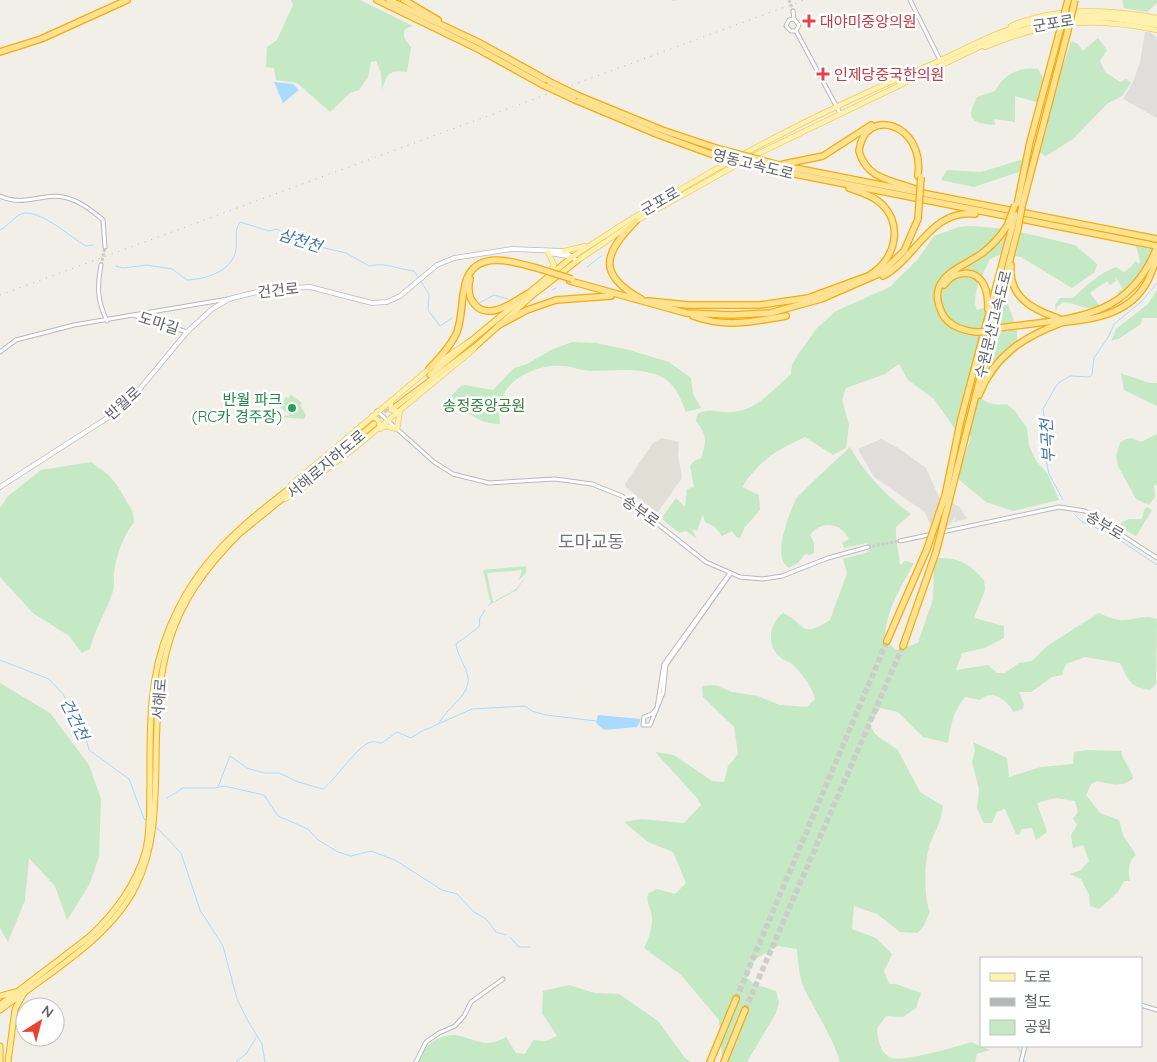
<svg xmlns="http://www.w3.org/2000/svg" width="1157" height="1062" viewBox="0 0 1157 1062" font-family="Quicksand,'Noto Sans KR',sans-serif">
	<rect width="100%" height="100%" fill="#f1efe8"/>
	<g fill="#e0deda">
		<path d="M1145 32H1150L1157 38V118L1123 99 1133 82 1140 62Z"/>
		<path d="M881 439 898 448 926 468 939 497 960 507 967 519 954 522 956 516 949 525 932 529 925 512 874 477 858 449Z"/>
	</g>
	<path fill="#e1ded6" d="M662 438 679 442 678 455 682 478 658 512 654 511 626 487 625 484 653 443Z"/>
	<g fill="#c5e8c5">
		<path d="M291 0H360L413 26 405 29C402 37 406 41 411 47L407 72C388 70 388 72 382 90L381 73 376 61 371 62 368 77 359 90 350 93 330 112 297 83 276 80 274 68 266 67 267 47 277 40 293 5Z"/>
		<path d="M1122 0H1157V3L1147 12 1124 8Z"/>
		<path d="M1098 38 1107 50 1100 61 1105 72 1120 82 1126 79 1131 83 1122 96 1108 103 1073 139 1046 156 1039 152 1052 97 1041 93 1039 103 1015 96V122L994 119 995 125C972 123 965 120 977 97L995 91C1004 75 1018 66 1038 69L1044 80 1041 92 1052 96C1057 77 1066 61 1071 41L1078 44 1083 51Z"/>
		<path d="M1030 157 1039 160 1019 172 974 187 941 180 947 170 981 172Z"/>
		<path d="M971 226 1008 229 1002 253 1016 255 1020 232 1075 245 1097 264 1095 272 1072 288 1021 257 1001 254 990 259C984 272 970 296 977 310L997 304H1008L1017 330V347L1019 349 1000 367 993 378 975 379 972 387C982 402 989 406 1007 404L1015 411 1027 428 1029 446 1037 462 1047 473 1059 500 1013 511 986 502 957 478 971 437 957 432 934 399 908 380 899 364 885 374 846 388 842 400 849 425 846 448 833 455 805 437C774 452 762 458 742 487L759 495 760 510 745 527 740 538 736 537 732 531 722 536 715 527 705 522 703 514 697 531 692 529 697 539 686 531 679 533 663 520V516L676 498 685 507 687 489 694 487 690 466 693 462 701 458C707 441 707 435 696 421L698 413C713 408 719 413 733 412 756 411 775 388 791 374L792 365 799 353 817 328 836 311 890 287 917 260 934 236 959 227Z"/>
		<path d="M1136 246 1153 250C1147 264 1131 293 1115 294L1123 289 1115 276 1116 281 1110 285 1107 281 1090 293 1100 306C1088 312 1076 303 1063 302L1057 307 1056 312 1055 305 1060 298H1073L1088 284 1105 272 1116 267 1124 272 1131 267 1135 261 1139 264 1140 261Z"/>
		<path d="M1157 290V318H1142L1141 324 1120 338 1111 341 1116 329 1148 304Z"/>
		<path d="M572 342 596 343 629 350 669 362 691 378 693 394 701 408 686 412C680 397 675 383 660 376 638 367 614 371 592 371 581 371 573 366 562 366 541 364 510 376 502 398 499 407 499 415 500 424 478 424 465 412 451 396L461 386 465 385 493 390 514 368 527 364 551 350Z"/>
		<path d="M1121 374C1134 376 1145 384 1157 383V406L1124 390Z"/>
		<path d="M291 395 302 403 300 405 306 415 304 419 278 417 290 415 280 407 286 397 289 398Z"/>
		<path d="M1157 434V485H1154L1155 497 1149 505 1136 499 1118 466 1116 456 1120 443 1124 440 1131 438 1141 442Z"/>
		<path d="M850 447C864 473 887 497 911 514L896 527C895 537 899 553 900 565L905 561 914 563C900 589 885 611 885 641L897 650 918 643 933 599 934 568 938 558C961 558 968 563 984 580L985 590 974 618 1004 626V638L985 648 962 653 956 670 988 665 997 673H1005L1019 663 1032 661 1047 646 1099 613C1108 617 1116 621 1126 620 1137 619 1146 615 1157 619L1156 684 1150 690C1129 686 1129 681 1120 663L1085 657 1066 664 1062 675 1052 677 1031 692H1019L1024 704 1023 709 1013 712C1008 700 991 688 980 700L965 697C953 712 951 724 948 743L923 737 898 712 880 708 870 725 875 734 898 750 920 792 943 806C940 823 939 824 932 839 924 855 923 896 930 912L924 925 918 933 900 932 877 914 854 906 852 929 876 938 892 954 884 971 889 984H896L921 993 916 1008 903 1017 886 1016 877 1028C878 1039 879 1052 891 1058 904 1062 956 1047 971 1042L990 1050 977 1054 975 1062H840C832 1035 816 1013 804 988 799 977 798 962 797 949L778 946 755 959 747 978 754 984 776 991 779 1002 776 1013 747 1062H720L722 1059 719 1020 681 975 644 948C648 940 653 927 652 917 651 908 646 904 648 894L657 889 675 894 686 883 673 852 648 842 624 822 641 819 684 823 701 805 698 799 655 752 674 755 712 781 724 782 728 766 738 754 734 727 703 697 702 686 715 685 732 692 758 696 780 705 807 707 815 699C812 686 801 672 791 663 788 661 783 660 780 657 766 645 769 624 783 613 809 626 799 639 830 620L847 573 843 559 869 552 867 543 844 548 842 543 849 539C841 522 820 520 810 535L814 543V553L809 555 805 554 798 563 789 568C771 557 789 516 795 501 797 495 842 455 850 447Z"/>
		<path d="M91 462C108 474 114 478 124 497 130 509 133 507 134 522 124 534 116 556 114 572 113 578 115 585 113 591 107 611 95 628 90 649L82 653 69 636 33 613 0 577V508L7 497 41 470Z"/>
		<path d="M1147 507 1152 510 1136 536 1120 527 1121 523 1129 519H1142L1144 510Z"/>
		<path d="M526 566V573L519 580 522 570 487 573 493 602 516 589 526 576 517 590 491 604 483 570Z"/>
		<path d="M0 683 50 713 89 765 101 799 99 857 89 885 67 920 55 886 29 858 25 900 8 942 0 928Z"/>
		<path d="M973 742 1007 758 1009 777 1041 767 1073 764 1074 752 1088 750 1121 751C1123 762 1131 768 1133 778 1123 788 1109 784 1097 781L1091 784 1086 795 1100 813 1119 820 1123 835 1136 855C1128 861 1128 872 1130 881H1124L1118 892 1099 909 1090 906 1089 895 1081 879 1070 874 1081 870 1089 861 1083 845 1073 848 1071 835 1077 825 1073 818 1078 812 1075 801 1055 798 1037 803 1047 832 1036 840 1032 828 1022 829 1019 835 1016 834 1005 809 997 812 992 823H984L977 809 979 789 972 762 975 751Z"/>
		<path d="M569 985 595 993 619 994 658 1021 685 1058 691 1062H418C423 1047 436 1036 453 1035 460 1034 477 1043 487 1043 493 1043 500 1040 506 1037L516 1053 525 1054 533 1040 546 1041 557 1036 542 1013 543 991Z"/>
	</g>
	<g fill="#aadaff">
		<path d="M274 82 293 84 299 90 283 103Z"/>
		<path d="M598 715 641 719 637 727 604 730 596 723Z"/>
	</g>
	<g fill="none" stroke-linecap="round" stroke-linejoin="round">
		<g stroke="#aadaff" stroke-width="1">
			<path d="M672 0H675"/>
			<path d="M0 230C9 226 15 214 25 213 44 212 70 237 86 246L93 245"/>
			<path d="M116 266 123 268 147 265 172 269 187 280C207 279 233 271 236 249 237 239 234 230 240 222L269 231 277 229 307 244 346 253 369 266C386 262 397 269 414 271L429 294 428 310 440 326 452 318"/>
			<path d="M587 267 601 256"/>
			<path d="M552 290 556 288"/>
			<path d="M479 303 494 295 508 299"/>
			<path d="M1063 500 1049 474 1046 460 1048 440 1043 409 1056 386 1060 382 1070 376 1090 377 1092 374 1094 358 1109 336 1114 324 1141 302 1157 283"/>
			<path d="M1075 515 1082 522 1109 533 1157 565"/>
			<path d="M488 606 492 602"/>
			<path d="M0 660 49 679 63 694 85 734 89 750 129 779 144 819 148 821"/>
			<path d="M439 724C445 708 471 696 468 677 466 666 457 655 456 644L479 627 480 618 485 610"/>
			<path d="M218 787 230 756 247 768 264 773H279L298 782 323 789C335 780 360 743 371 742 374 741 379 743 382 743L397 732 411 738 420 732 472 709 525 706 532 711 546 715 596 721"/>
			<path d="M167 798 183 788H216L224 786 264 795 278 816 308 829 318 840 338 852 351 856 371 851 395 860 442 890 457 894 474 912 486 919 496 932 506 935"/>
			<path d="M155 826 181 853 200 910 223 946 237 999 248 1021 262 1044 265 1062"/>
			<path d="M510 937 519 947H530"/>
			<path d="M1018 1046 1020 1052"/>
			<path d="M236 1062 246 1054 256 1038"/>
			<path d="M1025 1062V1061"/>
		</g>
		<g stroke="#ccccc8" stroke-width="3" stroke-dasharray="3 1.5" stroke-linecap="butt">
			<path d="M789 0 793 11"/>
			<path d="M101 265 105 247"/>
			<path d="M868 547 900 541"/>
		</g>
		<path stroke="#ccccc8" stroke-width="5" stroke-dasharray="5 2.5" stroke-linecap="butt" d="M372 421 393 404"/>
		<g stroke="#ccccc8" stroke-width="5.5" stroke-dasharray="5.5 3" stroke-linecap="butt">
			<path d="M736 999 887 641"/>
			<path d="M745 1010 903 646"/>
		</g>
		<defs>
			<g id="tertiary">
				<path d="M910 0 940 60"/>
				<path d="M793 11 794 19 799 25 796 31"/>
				<path d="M794 19 789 20 786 26 791 31H796"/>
				<path d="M796 31 840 113"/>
				<path d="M0 196C18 204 28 199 46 197 69 193 87 206 103 220L105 247"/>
				<path d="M101 265C97 287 97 300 107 321"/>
				<path d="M133 315 187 332"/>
				<path d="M0 352 16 340 74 325 228 299"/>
				<path d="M377 411 434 462 453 474 489 483 555 479 592 484 622 496 706 562 740 577 763 579 782 576 828 558 868 547"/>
				<path d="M900 541 1059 507 1085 511 1157 558"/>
				<path d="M730 573 664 664 657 708 652 714 644 717 643 725H650L663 693 666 665 731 573"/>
				<path d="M1141 1005 1157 1010"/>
				<path d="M416 1062 426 1042 439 1033 455 1026 464 1016 471 1002 503 979"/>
				<path d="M1021 1062 1025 1046"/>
			</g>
			<g id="secondary">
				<path d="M550 253 572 257"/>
				<path d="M0 487 115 413 138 391 187 332 212 309 229 299 268 289 310 287 372 303 387 302 400 296 437 265 454 258 512 249 564 251 577 261"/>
			</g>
			<g id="primary">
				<path d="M1069 20 1109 18 1157 25"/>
				<path d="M1011 26C1056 7 1109 9 1157 18"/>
				<path d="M985 47C1049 21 1089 16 1157 30"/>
				<path d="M749 158 1004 35 1059 20"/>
				<path d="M564 251 585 246"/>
				<path d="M548 252 554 265 549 275"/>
				<path d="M572 257C688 180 811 114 939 61 969 47 1000 30 1033 22 1074 13 1116 14 1157 22"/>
				<path d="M577 261 636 221 742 162"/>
				<path d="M391 401V410L397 411"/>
				<path d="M372 416 378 420 380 426"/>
				<path d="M380 429 385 426 397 429 400 411"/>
				<path d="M291 485 429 369 470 341"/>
				<path d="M285 499 305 486 357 446 474 349"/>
			</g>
			<g id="trunk">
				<path d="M430 375 572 257"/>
				<path d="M395 407 476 346 534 294 577 261"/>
				<path d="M0 996 15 992"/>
				<path d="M0 1005 89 937C114 914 135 886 145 853 151 831 149 807 150 785 150 732 148 679 169 629 200 551 255 516 317 467"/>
				<path d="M0 1010C45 976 111 938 136 886 155 847 155 807 156 764 157 663 165 608 239 534L374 424"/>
				<path d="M0 1046V1062"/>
				<path d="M8 1062 15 1009 24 993"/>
			</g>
			<g id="motorway">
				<path d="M377 0 478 49 543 85"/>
				<path d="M389 0 480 43 550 82"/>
				<path d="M404 0 438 20"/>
				<path d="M0 52 41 39 127 0"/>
				<path d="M579 96 662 130 716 148"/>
				<path d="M573 99 659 135 711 154"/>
				<path d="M784 164 823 156 871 125"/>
				<path d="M779 165 1157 239"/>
				<path d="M775 170 1157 246"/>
				<path d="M918 176C925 122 864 106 859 151 867 182 897 180 922 192"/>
				<path d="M849 188C859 192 869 194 878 201 904 221 897 258 871 274"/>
				<path d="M1017 205 1030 142 1059 34"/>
				<path d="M1022 206 1067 34"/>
				<path d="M636 221C603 254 597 274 641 299"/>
				<path d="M1011 265C1008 297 1033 310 1058 318"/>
				<path d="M883 276C917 258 930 209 975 214"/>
				<path d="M470 279C468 286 468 292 471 299 484 324 511 304 527 294"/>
				<path d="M570 281 686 313 732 315 770 313 821 299 881 273 904 251 918 219"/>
				<path d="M944 285C954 271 975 268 984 285 988 293 988 301 988 309"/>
				<path d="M648 301 688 305H760L808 298 876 273"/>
				<path d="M693 316C726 328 752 322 786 316"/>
				<path d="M1058 323C1089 320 1125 316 1144 287 1150 279 1153 268 1157 258"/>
				<path d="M499 325 527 310 556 300 611 296"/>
				<path d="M999 328C1068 318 1128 322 1157 247"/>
				<path d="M977 332C964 331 948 326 942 313 925 278 959 269 981 254 992 246 1000 237 1007 226"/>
				<path d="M429 369C439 358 451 346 457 332 462 318 461 304 464 290 470 247 511 261 540 269"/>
				<path d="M979 395C994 356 1023 337 1061 323"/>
				<path d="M945 496 961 419 1012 227"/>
				<path d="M950 497 1018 228"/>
				<path d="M887 641 927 549"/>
				<path d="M903 646 936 552"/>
				<path d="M710 1062 736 999"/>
				<path d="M724 1062 745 1010"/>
			</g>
		</defs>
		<use href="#tertiary" stroke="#b5b8bc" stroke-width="5"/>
		<use href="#secondary" stroke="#b6babf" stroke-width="5.5"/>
		<use href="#primary" stroke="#f2c960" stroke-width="6"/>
		<use href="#trunk" stroke="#f9ab00" stroke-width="7"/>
		<use href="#motorway" stroke="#f9ab00" stroke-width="8"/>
		<use href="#tertiary" stroke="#fff" stroke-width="3"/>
		<use href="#secondary" stroke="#fff" stroke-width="4"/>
		<use href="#primary" stroke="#fff2af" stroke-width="4.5"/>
		<use href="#trunk" stroke="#feeaa1" stroke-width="5"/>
		<use href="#motorway" stroke="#fde293" stroke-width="5.5"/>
		<path stroke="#b6b7b8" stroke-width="1" stroke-dasharray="1 6" stroke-linecap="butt" d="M0 295 804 0"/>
		<defs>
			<g id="motorway-bridge">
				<path d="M1059 34 1068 0"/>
				<path d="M1067 34 1075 0"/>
				<path d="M550 82 579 96"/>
				<path d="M543 85 573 99"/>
				<path d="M716 148 779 165"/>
				<path d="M711 154 775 170"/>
				<path d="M918 219 921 177"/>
				<path d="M1007 226 1015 205"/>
				<path d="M1012 227 1015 215"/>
				<path d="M1018 228 1022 206"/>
				<path d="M540 269 572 279"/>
				<path d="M977 332 999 331"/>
				<path d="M927 549 945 496"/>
				<path d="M936 552 950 497"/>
			</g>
		</defs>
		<use href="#motorway-bridge" stroke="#f9ab00" stroke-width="8" stroke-linecap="butt"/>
		<use href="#motorway-bridge" stroke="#fde293" stroke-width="5.5"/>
	</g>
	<g fill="#e0444e" stroke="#fff" stroke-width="2">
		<path d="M806.5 13.5h5v5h5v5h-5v5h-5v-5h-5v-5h5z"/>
		<path d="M820.5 66.5h5v5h5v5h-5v5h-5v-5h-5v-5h5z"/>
	</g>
	<circle fill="#2e9e5b" stroke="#fff" stroke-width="2" cx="292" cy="408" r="5"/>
	<g text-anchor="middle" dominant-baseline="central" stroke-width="5" stroke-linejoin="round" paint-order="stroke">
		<g font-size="15" fill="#be3a42" stroke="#fff" text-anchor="start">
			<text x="820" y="21">대야미중앙의원</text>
			<text x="834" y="74">인제당중국한의원</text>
		</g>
		<g font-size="15" fill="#5f6368" stroke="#fff">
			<text transform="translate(1053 23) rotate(-9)">군포로</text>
			<text transform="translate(753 164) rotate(14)">영동고속도로</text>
			<text transform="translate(660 201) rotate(-30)">군포로</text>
			<text transform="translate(278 290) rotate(-6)">건건로</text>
			<text transform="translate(159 323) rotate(18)">도마길</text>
			<text transform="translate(993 324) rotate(-76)">수원문산고속도로</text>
			<text transform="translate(123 403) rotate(-42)">반월로</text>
			<text transform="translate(326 464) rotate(-40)">서해로지하도로</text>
			<text transform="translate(641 511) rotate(36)">송부로</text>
			<text transform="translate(1105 525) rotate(31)">송부로</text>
			<text transform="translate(159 699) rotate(-85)">서해로</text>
		</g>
		<g font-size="15" fill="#27864d" stroke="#fff" text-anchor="end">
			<text x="282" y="399">반월 파크<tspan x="282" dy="17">(RC카 경주장)</tspan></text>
		</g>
		<g font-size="15" fill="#348238" stroke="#fff">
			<text x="484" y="405">송정중앙공원</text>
		</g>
		<g font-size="16" font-style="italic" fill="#4174aa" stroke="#fff">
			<text transform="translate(300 240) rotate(18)">삼천천</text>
			<text transform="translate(1047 441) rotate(-93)">부곡천</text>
			<text transform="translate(75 719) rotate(64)">건건천</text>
		</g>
		<g font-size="18" fill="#70757a" stroke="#fff">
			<text x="591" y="541">도마교동</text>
		</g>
	</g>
	<rect x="980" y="957" width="162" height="90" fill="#ffffff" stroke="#bfc1c3"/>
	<rect x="990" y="973" width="25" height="8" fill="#fff2af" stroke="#bfc1c3"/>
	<text x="1024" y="982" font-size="15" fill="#5f6368">도로</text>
	<rect x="990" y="998" width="25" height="8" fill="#b6b7b8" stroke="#bfc1c3"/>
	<text x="1024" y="1007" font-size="15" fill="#5f6368">철도</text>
	<rect x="990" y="1020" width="25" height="15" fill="#c5e8c5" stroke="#bfc1c3"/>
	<text x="1024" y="1032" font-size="15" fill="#5f6368">공원</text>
	<g transform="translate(40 1022) rotate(36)"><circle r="24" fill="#ffffff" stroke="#bfc1c3"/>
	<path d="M0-4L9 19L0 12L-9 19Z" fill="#ea4335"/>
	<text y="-8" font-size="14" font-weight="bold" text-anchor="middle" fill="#5f6368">N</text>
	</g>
</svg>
